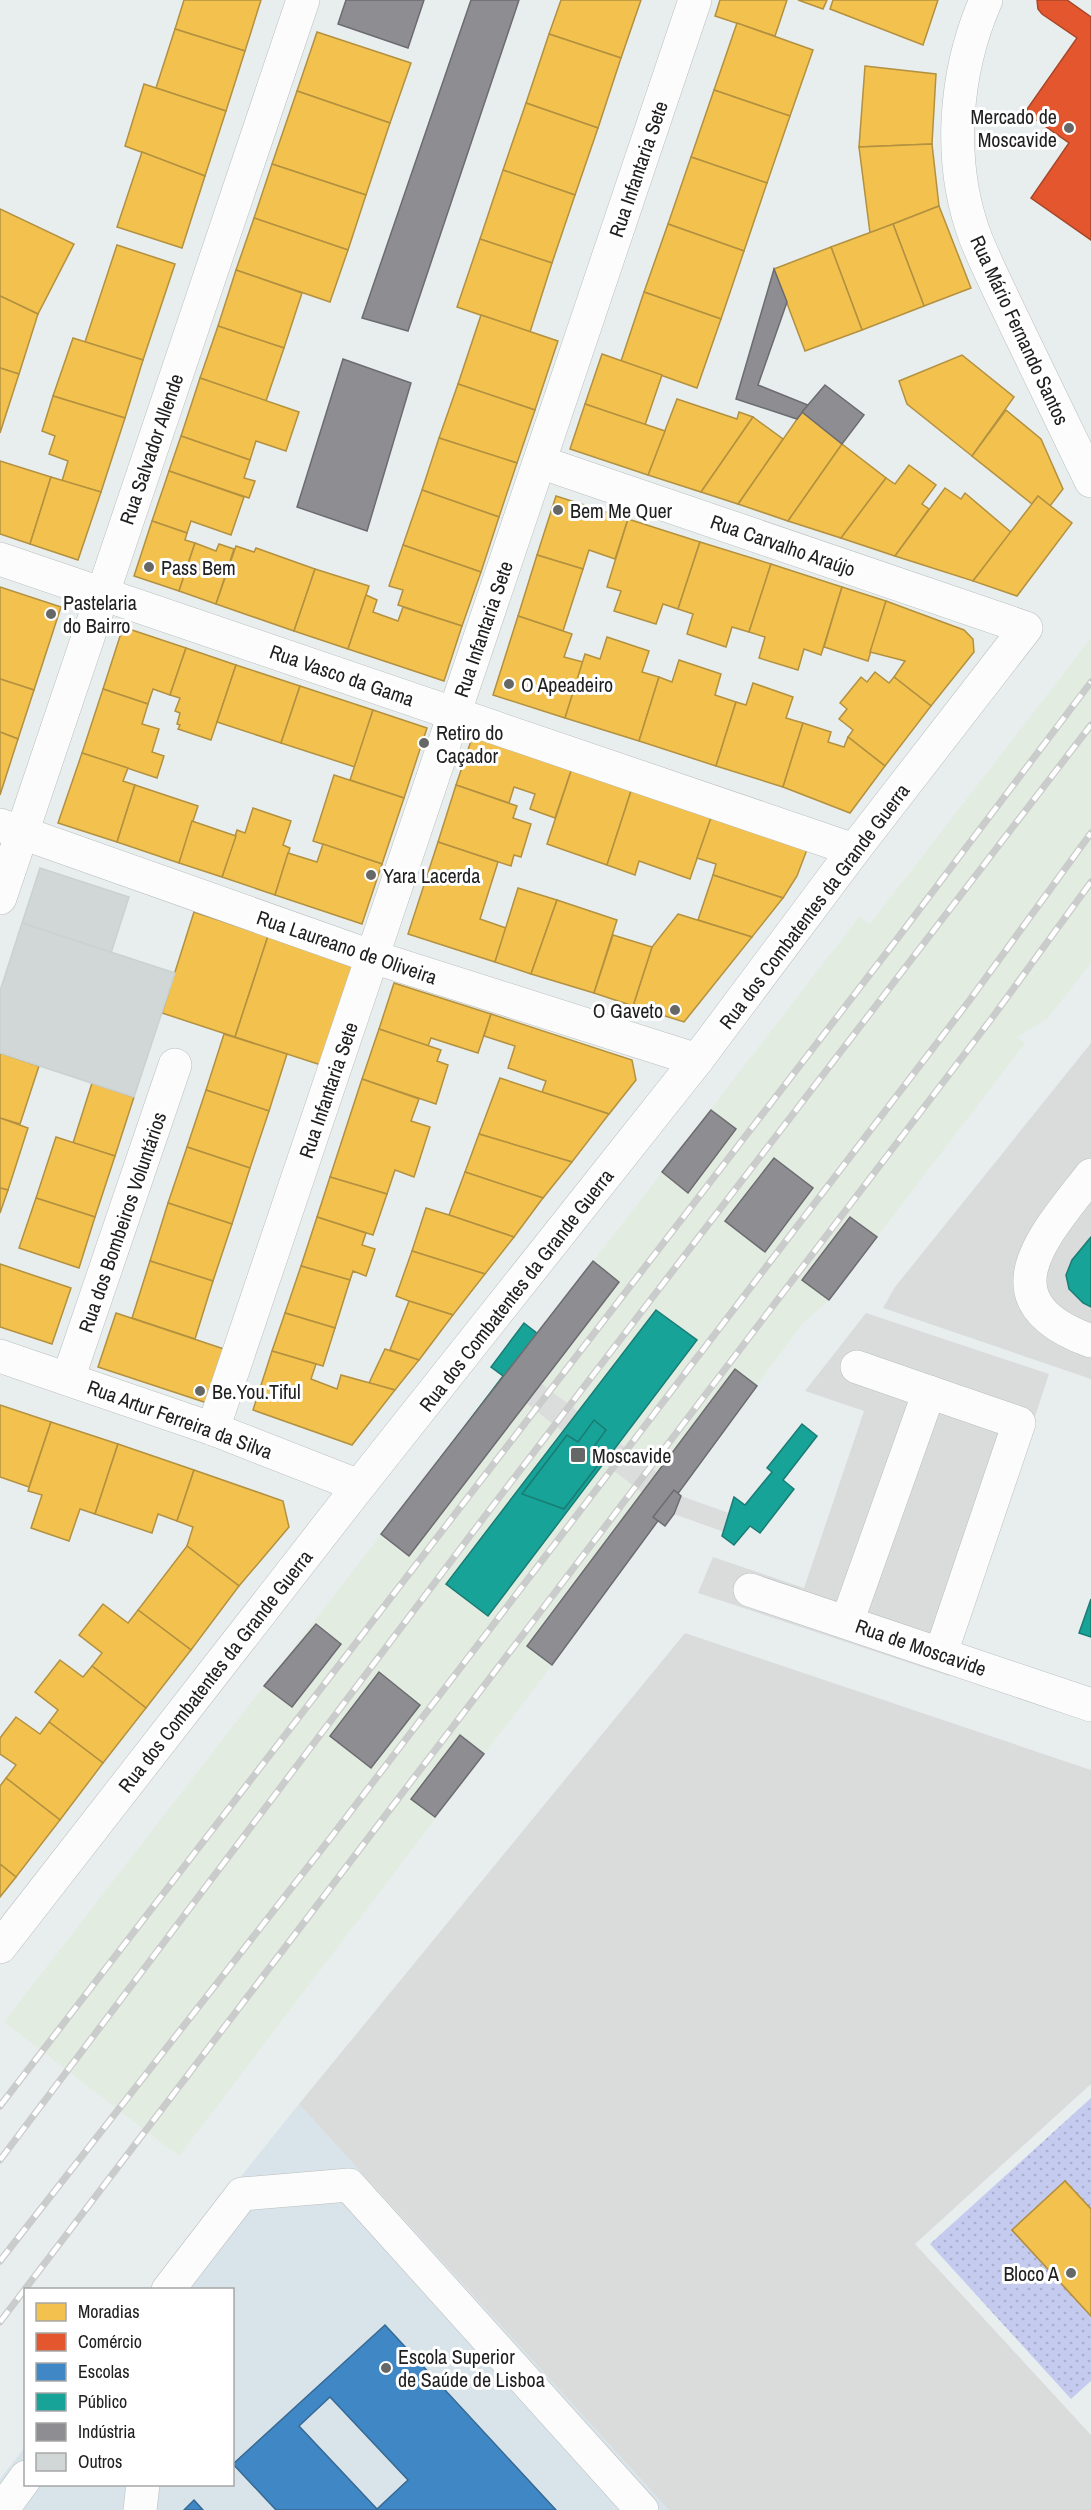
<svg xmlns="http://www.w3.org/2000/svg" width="1091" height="2510" viewBox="0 0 1091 2510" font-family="'Archivo Narrow',sans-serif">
	<defs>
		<pattern id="grass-dots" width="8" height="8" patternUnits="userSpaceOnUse" patternTransform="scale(1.5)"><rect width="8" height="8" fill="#c5cbef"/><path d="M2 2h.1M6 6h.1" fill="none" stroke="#a9aecd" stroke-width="1.8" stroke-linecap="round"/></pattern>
	</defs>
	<rect width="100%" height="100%" fill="#e8eeee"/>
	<path fill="#e3ece1" d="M1091 638V963L1047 1019 1017 1037 1025 1043 829 1300 802 1324 552 1665 179 2156 4 2022 503 1377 491 1367 524 1323 538 1333 859 917 870 924Z"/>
	<path fill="#d8e4ea" d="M299 2104 669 2510H0V2479L25 2447 26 2484H232V2290L151 2289Z"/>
	<g fill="#dadcdc">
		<path d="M1091 1043V1379L883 1308 895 1287Z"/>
		<path d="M866 1313 1049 1374 949 1676 698 1593 713 1557 804 1588 864 1411 805 1391Z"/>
		<path d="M685 1633 1091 1770V2084L915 2244 1091 2435V2510H669L299 2104Z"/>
	</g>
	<path fill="url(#grass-dots)" d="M1091 2098V2209L1012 2230 1091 2316V2381L1071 2399 930 2244Z"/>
	<g fill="#dbdddd">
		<path d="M525 1371 593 1423 567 1435 510 1390Z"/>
		<path d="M605 1432 676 1487 661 1507 601 1461Z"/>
		<path d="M681 1496 729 1513 724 1532 674 1514Z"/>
	</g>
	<g fill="#f2c14e" stroke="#b39140" stroke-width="1.5">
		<path d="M184 0H261L245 51 175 29Z"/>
		<path d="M561 0H641L621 58 549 34Z"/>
		<path d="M720 0H787L775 36 715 16Z"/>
		<path d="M798 0H827L823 9Z"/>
		<path d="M833 0H938L923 45 830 9Z"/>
		<path d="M737 23 813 50 790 116 714 90Z"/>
		<path d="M175 29 245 51 226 111 156 88Z"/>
		<path d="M317 32 411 63 390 123 297 91Z"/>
		<path d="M549 34 621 58 598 128 526 103Z"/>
		<path d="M865 66 936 74 932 144 859 147Z"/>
		<path d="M144 84 226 111 205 176 125 146Z"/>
		<path d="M714 90 790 116 767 183 691 157Z"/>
		<path d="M297 91 390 123 366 195 272 164Z"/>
		<path d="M526 103 598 128 575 195 503 170Z"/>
		<path d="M932 144 939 206 870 233 859 147Z"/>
		<path d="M142 152 205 176 182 248 117 227Z"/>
		<path d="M691 157 767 183 744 251 668 224Z"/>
		<path d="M272 164 366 195 348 250 254 218Z"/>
		<path d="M503 170 575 195 552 263 480 239Z"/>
		<path d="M939 206 971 288 924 306 893 224Z"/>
		<path d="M0 209 74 244 38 314 0 296Z"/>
		<path d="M254 218 348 250 330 302 236 270Z"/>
		<path d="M668 224 744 251 721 319 644 292Z"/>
		<path d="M893 224 924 306 862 330 831 247Z"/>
		<path d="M480 239 552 263 530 332 457 307Z"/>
		<path d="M117 245 175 264 143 360 85 342Z"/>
		<path d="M831 247 862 330 805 351 774 269Z"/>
		<path d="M236 270 302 293 284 348 218 326Z"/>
		<path d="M644 292 721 319 697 388 621 361Z"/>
		<path d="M0 296 38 314 19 374 0 368Z"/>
		<path d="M481 315 558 341 535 410 458 384Z"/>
		<path d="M218 326 284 348 266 401 200 378Z"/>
		<path d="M73 338 143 360 125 418 53 396Z"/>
		<path d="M602 354 662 375 645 425 585 404Z"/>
		<path d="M962 355 1014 397 972 456 907 404 899 381Z"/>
		<path d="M0 368 19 374 0 433Z"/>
		<path d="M200 378 299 412 286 451 256 441 250 460 181 436Z"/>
		<path d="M458 384 535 410 517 463 439 438Z"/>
		<path d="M53 396 125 418 101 492 62 481 68 461 49 454 55 436 42 431Z"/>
		<path d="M677 399 737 419 739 412 753 417 701 492 648 475Z"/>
		<path d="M585 404 665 431 648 475 570 449Z"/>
		<path d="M1006 410 1041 439 1063 489 1050 506 1038 496 1032 504 972 456Z"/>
		<path d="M802 412 842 444 788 521 738 504Z"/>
		<path d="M753 417 783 439 738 504 701 492Z"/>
		<path d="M181 436 250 460 244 478 255 481 249 498 169 471Z"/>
		<path d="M439 438 517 463 499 517 422 490Z"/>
		<path d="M842 444 886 478 841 538 788 521Z"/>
		<path d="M0 461 51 477 30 544 0 534Z"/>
		<path d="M909 465 936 485 922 504 929 509 895 556 841 538 886 478 895 484Z"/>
		<path d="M169 471 244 497 231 535 191 521 187 533 152 521Z"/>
		<path d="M51 477 101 492 78 560 30 544Z"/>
		<path d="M945 488 961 499 965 493 1012 533 973 581 895 556Z"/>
		<path d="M422 490 499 517 481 572 403 545Z"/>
		<path d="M556 496 628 519 615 559 589 550 583 569 537 555Z"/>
		<path d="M1038 496 1072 523 1017 596 973 581Z"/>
		<path d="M628 519 700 542 678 609 663 604 656 624 614 611 621 591 607 587Z"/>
		<path d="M152 521 187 533 185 540 195 543 179 591 134 576Z"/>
		<path d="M700 542 771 564 749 632 732 627 726 647 687 634 693 614 678 609Z"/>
		<path d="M195 543 216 551 219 544 234 549 216 604 179 591Z"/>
		<path d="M403 545 481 572 462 626 398 605 403 590 389 586Z"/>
		<path d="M236 546 254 552 256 548 315 569 294 631 216 604Z"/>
		<path d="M537 555 583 569 563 631 518 616Z"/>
		<path d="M771 564 842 587 821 655 804 649 798 670 759 658 765 637 749 632Z"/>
		<path d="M315 569 369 586 348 649 294 631Z"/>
		<path d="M0 587 61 607 34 690 0 679Z"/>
		<path d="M842 587 886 601 868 661 824 647Z"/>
		<path d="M366 595 377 600 373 612 398 621 403 607 462 626 444 681 348 649Z"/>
		<path d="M886 601 964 630 973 639 974 652 931 706 894 677 905 661 870 652Z"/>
		<path d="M518 616 572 634 564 657 583 662 565 718 493 695Z"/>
		<path d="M123 627 186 648 170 695 153 689 148 704 103 689Z"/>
		<path d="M607 637 649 651 642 672 659 677 639 741 565 718 585 654 600 659Z"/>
		<path d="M186 648 236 665 211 740 178 729 180 725 177 724 180 713 175 711 180 698 170 695Z"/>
		<path d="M679 660 721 674 715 695 736 702 716 766 639 741 659 677 672 682Z"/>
		<path d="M236 665 300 686 281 743 217 722Z"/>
		<path d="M875 672 889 683 894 677 931 706 885 766 848 737 853 730 839 719 847 709 840 703 861 677 867 682Z"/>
		<path d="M0 679 34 690 18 739 0 732Z"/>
		<path d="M753 683 793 697 786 718 803 723 783 787 716 766 736 702 746 705Z"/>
		<path d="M300 686 373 710 355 767 281 743Z"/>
		<path d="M103 689 148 704 142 724 159 729 152 752 164 756 157 778 82 753Z"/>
		<path d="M373 710 427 728 404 798 350 780Z"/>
		<path d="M803 723 831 732 828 742 844 747 848 737 885 766 850 813 783 787Z"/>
		<path d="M0 732 18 739 0 795Z"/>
		<path d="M473 735 572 768 555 818 530 809 535 794 514 787 509 803 456 785Z"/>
		<path d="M82 753 128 768 123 781 135 785 117 842 58 823Z"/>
		<path d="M572 768 632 788 607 865 547 844Z"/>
		<path d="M334 775 404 798 382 864 313 841Z"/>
		<path d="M135 785 198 806 179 863 117 842Z"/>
		<path d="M456 785 517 806 513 818 531 824 521 857 514 855 511 866 438 842Z"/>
		<path d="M632 788 712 815 690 879 639 861 635 875 607 865Z"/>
		<path d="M253 808 291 821 283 845 290 848 275 895 222 877 237 830 245 833Z"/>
		<path d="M712 815 808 847 797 876 783 898 713 875 716 864 697 858Z"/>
		<path d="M192 821 236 836 222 877 179 863Z"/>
		<path d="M438 842 498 862 480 919 506 928 495 962 408 934Z"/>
		<path d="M323 844 382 864 362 924 275 895 288 853 317 862Z"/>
		<path d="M713 875 783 898 752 937 698 920Z"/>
		<path d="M518 888 557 900 531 974 495 962Z"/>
		<path d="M557 900 617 920 594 993 531 974Z"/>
		<path d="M194 912 268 936 235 1037 162 1013Z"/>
		<path d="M678 914 752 937 684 1022 633 1006 652 947Z"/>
		<path d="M613 935 652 947 633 1006 594 993Z"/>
		<path d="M268 936 354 965 321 1065 235 1037Z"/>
		<path d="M394 983 491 1014 478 1053 431 1038 428 1046 379 1029Z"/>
		<path d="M491 1014 632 1060 636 1080 609 1114 542 1092 546 1081 508 1068 515 1046 484 1036Z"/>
		<path d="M379 1029 441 1050 437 1061 448 1065 436 1104 362 1079Z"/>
		<path d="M224 1034 287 1054 269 1111 206 1090Z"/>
		<path d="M0 1053 39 1066 20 1124 0 1118Z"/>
		<path d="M500 1078 542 1092 609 1114 572 1162 479 1134Z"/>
		<path d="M362 1079 419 1099 411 1121 430 1127 414 1177 395 1170 387 1194 330 1177Z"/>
		<path d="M92 1083 134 1097 115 1156 73 1143Z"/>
		<path d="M206 1090 269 1111 250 1168 187 1147Z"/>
		<path d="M0 1118 28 1128 8 1190 0 1188Z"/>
		<path d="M479 1134 572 1162 543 1198 465 1172Z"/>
		<path d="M56 1137 115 1156 95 1217 36 1198Z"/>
		<path d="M187 1147 250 1168 232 1224 168 1203Z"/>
		<path d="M465 1172 543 1198 514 1237 449 1215Z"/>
		<path d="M330 1177 387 1194 373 1235 317 1217Z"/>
		<path d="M0 1188 8 1190 0 1213Z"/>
		<path d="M36 1198 95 1217 79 1268 19 1248Z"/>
		<path d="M168 1203 232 1224 213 1281 150 1261Z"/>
		<path d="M426 1208 449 1215 514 1237 485 1274 412 1251Z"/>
		<path d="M317 1217 366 1233 362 1245 375 1249 366 1276 353 1271 350 1280 301 1266Z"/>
		<path d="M412 1251 485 1274 453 1315 409 1301 396 1296Z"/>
		<path d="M150 1261 213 1281 195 1339 132 1318Z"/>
		<path d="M0 1264 71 1288 52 1344 0 1327Z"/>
		<path d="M301 1266 350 1280 335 1328 285 1313Z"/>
		<path d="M409 1301 453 1315 419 1360 390 1350Z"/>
		<path d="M116 1313 224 1349 207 1403 98 1367Z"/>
		<path d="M285 1313 335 1328 323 1366 272 1351Z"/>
		<path d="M385 1349 419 1360 395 1390 369 1383Z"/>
		<path d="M272 1351 316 1364 311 1379 337 1389 341 1375 395 1390 352 1445 253 1410Z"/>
		<path d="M0 1405 51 1422 29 1487 0 1477Z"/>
		<path d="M51 1422 118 1444 95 1514 80 1509 69 1541 31 1528 42 1495 28 1491Z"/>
		<path d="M118 1444 194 1470 177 1521 158 1514 152 1533 95 1514Z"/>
		<path d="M194 1470 283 1501 289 1527 239 1586 187 1546 193 1527 177 1521Z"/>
		<path d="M187 1546 239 1586 191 1650 138 1610Z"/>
		<path d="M103 1604 128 1623 138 1610 191 1650 146 1708 92 1666 102 1653 79 1635Z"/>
		<path d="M60 1660 83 1677 92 1666 146 1708 103 1763 49 1722 58 1710 35 1692Z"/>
		<path d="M16 1717 40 1734 49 1722 103 1763 60 1820 6 1778 16 1765 0 1754V1738Z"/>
		<path d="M6 1778 60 1820 16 1877 0 1864V1786Z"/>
		<path d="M0 1864 16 1877 0 1897Z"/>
		<path d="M1065 2181 1091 2209V2316L1012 2230Z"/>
		<path d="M1065 2181 1091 2209V2316L1012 2230Z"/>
	</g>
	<path fill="#e4572e" stroke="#a9462a" stroke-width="1.5" d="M1037 0H1067L1091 17V240L1031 198 1069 143 1025 112 1077 38 1042 14 1038 9Z"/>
	<g fill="#3f88c5" stroke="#366994" stroke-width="1.5" fill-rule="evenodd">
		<path d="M385 2325 556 2510H276L233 2464ZM330 2397 408 2480 377 2509 299 2426Z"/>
		<path d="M194 2500 203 2510H184Z"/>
	</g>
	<g fill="#17a398" stroke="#1a7c74" stroke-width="1.5">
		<path d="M1091 1237V1307L1083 1303 1069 1289 1066 1275 1072 1260Z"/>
		<path d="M656 1310 697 1340 488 1616 446 1584Z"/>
		<path d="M524 1323 547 1341 451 1468 437 1463 503 1376 491 1367Z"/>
		<path d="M594 1420 606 1430 590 1452 601 1461 564 1509 522 1494 567 1435 578 1442Z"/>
		<path d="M802 1424 817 1436 783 1480 794 1489 760 1533 750 1526 734 1545 722 1536 734 1497 745 1505 772 1472 767 1468Z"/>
		<path d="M1091 1599V1637L1079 1633Z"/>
	</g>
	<g fill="#8d8d92" stroke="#6c6c70" stroke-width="1.5">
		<path d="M346 0H424L408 48 338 24Z"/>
		<path d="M471 0H519L408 331 362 318Z"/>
		<path d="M774 269 787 302 758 385 808 405 797 419 736 399Z"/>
		<path d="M343 359 411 383 367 531 297 507Z"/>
		<path d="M825 385 864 415 842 444 802 412Z"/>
		<path d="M711 1110 736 1129 688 1193 662 1172Z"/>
		<path d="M774 1158 813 1188 765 1252 725 1221Z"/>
		<path d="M850 1217 877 1237 829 1300 802 1280Z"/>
		<path d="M593 1261 619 1282 409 1556 381 1534Z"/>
		<path d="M735 1369 757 1386 552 1665 527 1646Z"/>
		<path d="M674 1490 681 1496 674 1514 665 1526 653 1517Z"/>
		<path d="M316 1624 341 1644 292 1707 264 1686Z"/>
		<path d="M379 1672 420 1705 371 1768 330 1736Z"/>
		<path d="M460 1735 484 1754 435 1817 411 1799Z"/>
	</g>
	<g fill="#d0d7d6" stroke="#c9d2d1" stroke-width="1.5">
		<path d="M40 868 129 897 111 953 22 923Z"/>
		<path d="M22 923 175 973 134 1097 0 1053V991Z"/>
	</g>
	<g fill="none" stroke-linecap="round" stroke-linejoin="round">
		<defs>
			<g id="minor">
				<path d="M986 0C954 73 947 163 976 239 989 271 1005 302 1020 334 1044 383 1067 432 1091 481"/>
				<path d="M0 559 854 850"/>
				<path d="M0 825 373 957 697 1060"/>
				<path d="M0 898 303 0"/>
				<path d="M1091 1175C1044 1236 981 1301 1091 1341"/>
				<path d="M0 1356 213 1429 359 1486"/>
				<path d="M68 1379 175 1065"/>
				<path d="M929 1392 1019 1423 941 1653"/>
				<path d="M213 1429 695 0"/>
				<path d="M750 1590 1091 1705"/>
				<path d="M847 1622 929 1392 857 1367"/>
				<path d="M0 1947 359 1486 697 1060 854 850 1026 628 540 462"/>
				<path d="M168 2290 242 2194 349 2185 642 2510"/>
				<path d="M2 2510 26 2477"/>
				<path d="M140 2510 143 2484"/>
			</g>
		</defs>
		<use href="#minor" stroke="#bbbebe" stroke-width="34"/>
		<use href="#minor" stroke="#fcfcfc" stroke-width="33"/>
		<defs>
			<g id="rail">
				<path d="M0 2106 894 943 1091 682"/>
				<path d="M0 2160 485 1516 1091 725"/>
				<path d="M0 2261 332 1836 969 1001 1091 833"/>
				<path d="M0 2322 992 1018 1091 882"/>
			</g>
		</defs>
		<use href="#rail" stroke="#cacbcb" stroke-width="7"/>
		<use href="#rail" stroke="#fff" stroke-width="4.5" stroke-dasharray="14" stroke-linecap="butt"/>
	</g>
	<g fill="#666868" stroke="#fff" stroke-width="2">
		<circle cx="1069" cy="128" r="6"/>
		<circle cx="558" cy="510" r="6"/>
		<circle cx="149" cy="567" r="6"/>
		<circle cx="51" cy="614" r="6"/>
		<circle cx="509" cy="684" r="6"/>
		<circle cx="424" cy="743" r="6"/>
		<circle cx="371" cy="875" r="6"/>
		<circle cx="675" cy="1010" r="6"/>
		<circle cx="200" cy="1391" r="6"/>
		<rect x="570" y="1447" width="16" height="16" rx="3"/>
		<circle cx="1071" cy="2273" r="6"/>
		<circle cx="386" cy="2368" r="6"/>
	</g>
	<g text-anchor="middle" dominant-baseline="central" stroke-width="6" stroke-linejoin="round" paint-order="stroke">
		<g font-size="20" fill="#202020" stroke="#fff" text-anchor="start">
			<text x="1057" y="116" text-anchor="end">Mercado de<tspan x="1057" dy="23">Moscavide</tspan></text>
			<text x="570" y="510">Bem Me Quer</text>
			<text x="161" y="567">Pass Bem</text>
			<text x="63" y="602">Pastelaria<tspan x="63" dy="23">do Bairro</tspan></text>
			<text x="521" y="684">O Apeadeiro</text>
			<text x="436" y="732">Retiro do<tspan x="436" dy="23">Caçador</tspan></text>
			<text x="383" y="875">Yara Lacerda</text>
			<text x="663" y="1010" text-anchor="end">O Gaveto</text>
			<text x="212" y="1391">Be.You.Tiful</text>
			<text x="592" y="1455">Moscavide</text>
			<text x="1059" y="2273" text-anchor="end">Bloco A</text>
			<text x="398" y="2356">Escola Superior<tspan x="398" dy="23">de Saúde de Lisboa</tspan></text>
		</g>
		<g font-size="20" fill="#202020" stroke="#fff">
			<text transform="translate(638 169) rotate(-71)">Rua Infantaria Sete</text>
			<text transform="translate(1020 330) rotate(65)">Rua Mário Fernando Santos</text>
			<text transform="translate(151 449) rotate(-71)">Rua Salvador Allende</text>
			<text transform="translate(783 545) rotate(19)">Rua Carvalho Araújo</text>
			<text transform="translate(483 629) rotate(-71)">Rua Infantaria Sete</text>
			<text transform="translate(342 675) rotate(19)">Rua Vasco da Gama</text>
			<text transform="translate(814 906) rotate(-53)">Rua dos Combatentes da Grande Guerra</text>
			<text transform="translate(347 947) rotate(19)">Rua Laureano de Oliveira</text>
			<text transform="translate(328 1090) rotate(-71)">Rua Infantaria Sete</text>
			<text transform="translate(122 1222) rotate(-71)">Rua dos Bombeiros Voluntários</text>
			<text transform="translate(516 1290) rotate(-52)">Rua dos Combatentes da Grande Guerra</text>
			<text transform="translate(180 1419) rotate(20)">Rua Artur Ferreira da Silva</text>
			<text transform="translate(921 1647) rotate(19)">Rua de Moscavide</text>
			<text transform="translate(215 1671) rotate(-52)">Rua dos Combatentes da Grande Guerra</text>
		</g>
	</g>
	<rect x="24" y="2288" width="210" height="198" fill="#ffffff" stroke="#a6a6a6" stroke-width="1.5"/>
	<rect x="36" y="2303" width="30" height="18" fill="#f2c14e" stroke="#a6a6a6" stroke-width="1.5"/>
	<text x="78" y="2318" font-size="18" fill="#202020">Moradias</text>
	<rect x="36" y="2333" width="30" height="18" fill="#e4572e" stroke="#a6a6a6" stroke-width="1.5"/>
	<text x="78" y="2348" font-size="18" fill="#202020">Comércio</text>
	<rect x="36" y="2363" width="30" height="18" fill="#3f88c5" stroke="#a6a6a6" stroke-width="1.5"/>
	<text x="78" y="2378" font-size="18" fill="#202020">Escolas</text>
	<rect x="36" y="2393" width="30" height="18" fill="#17a398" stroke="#a6a6a6" stroke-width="1.5"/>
	<text x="78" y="2408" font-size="18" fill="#202020">Público</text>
	<rect x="36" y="2423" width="30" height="18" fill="#8d8d92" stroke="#a6a6a6" stroke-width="1.5"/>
	<text x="78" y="2438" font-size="18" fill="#202020">Indústria</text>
	<rect x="36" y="2453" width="30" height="18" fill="#d0d7d6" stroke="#a6a6a6" stroke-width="1.5"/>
	<text x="78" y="2468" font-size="18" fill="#202020">Outros</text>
</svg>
